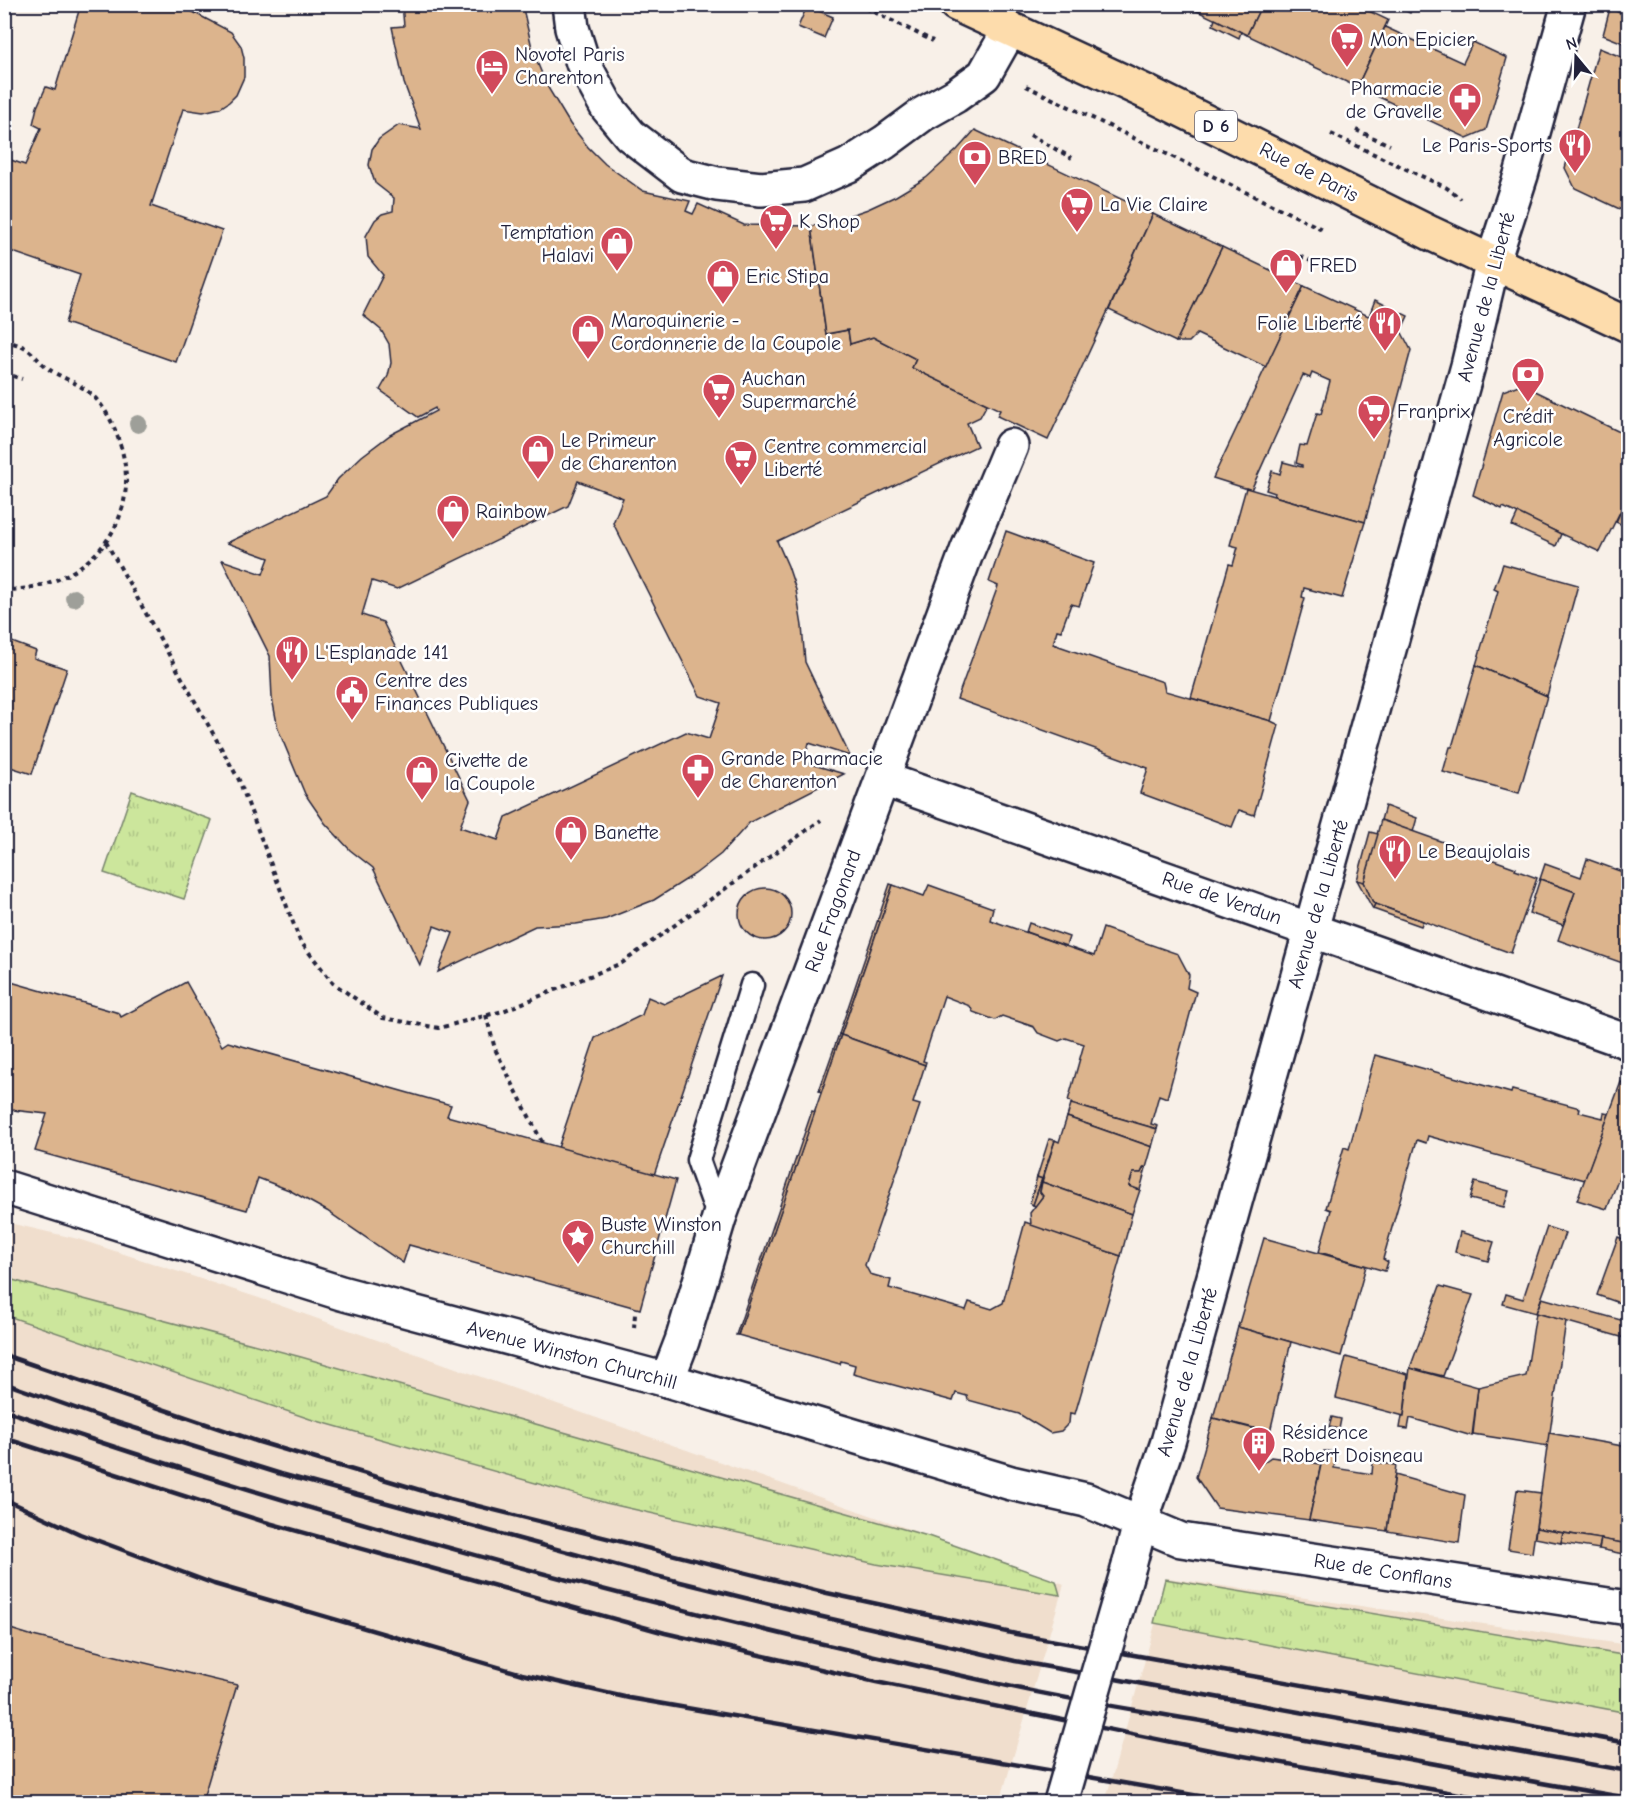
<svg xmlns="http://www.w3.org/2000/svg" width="1633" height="1807" viewBox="0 0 1633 1807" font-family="'Comic Neue',sans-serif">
	<defs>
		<pattern id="grass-tufts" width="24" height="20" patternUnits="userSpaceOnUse" patternTransform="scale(1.5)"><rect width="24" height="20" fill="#cce69c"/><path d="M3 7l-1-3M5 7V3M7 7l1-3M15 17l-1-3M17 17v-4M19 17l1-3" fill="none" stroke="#afc587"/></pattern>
	</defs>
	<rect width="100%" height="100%" fill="#f8f0e8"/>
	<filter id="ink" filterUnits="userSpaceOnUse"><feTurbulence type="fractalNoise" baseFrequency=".0167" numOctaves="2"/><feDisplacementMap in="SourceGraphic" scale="12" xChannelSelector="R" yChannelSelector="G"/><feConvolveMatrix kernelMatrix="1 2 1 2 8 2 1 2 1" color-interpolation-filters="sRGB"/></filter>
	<g filter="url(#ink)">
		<g fill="#f0decd">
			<path d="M5 1222 78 1239 259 1298 1064 1584 1000 1802H5Z"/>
			<path d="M1168 1578 1628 1645V1802H1105Z"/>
		</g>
		<g fill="url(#grass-tufts)" stroke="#77846c" stroke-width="1.5">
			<path d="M132 791 212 820 184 899 104 873Z"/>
			<path d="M5 1278 301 1357 928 1536 1056 1581 1060 1595 876 1564 606 1503 310 1419 5 1315Z"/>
			<path d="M1165 1579 1628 1656V1713L1154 1623Z"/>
		</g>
		<g fill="#dcb48d" stroke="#22223b" stroke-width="1.5" fill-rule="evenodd">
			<path d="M81 4H188L192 6 191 11 231 32 241 46 244 58V77L236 95 229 102 220 108 203 112 183 109 151 206 222 231 176 362 65 323 80 275 4 249V168L8 159 25 165 41 128 33 124 37 107 46 87 55 90Z"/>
			<path d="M402 4H522L533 52 547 86 570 124 588 147 605 164 643 191 690 201 686 211 693 214 698 204 744 225 811 226 826 334 848 330 850 344 873 337 916 359 912 368 987 404 980 417 967 423 977 446 777 541 788 566 796 590 802 626 805 662 850 756 809 743 804 762 844 774 750 822 721 854 695 874 654 900 606 919 576 924 535 926 438 972 453 933 434 926 420 965 373 868 350 850 325 823 305 794 278 729 272 698 270 656 222 560 263 574 269 558 227 543 326 496 338 479 362 456 390 435 436 411 435 408 418 417 380 390 388 376 391 363 389 344 381 330 363 315 383 275 368 257 366 236 375 220 382 214 393 211 394 198 375 183 369 165 372 149 379 139 399 125 421 129 404 83 392 27 404 26ZM578 481 623 498 613 523 700 696 721 703 709 739 686 732 506 817 498 840 460 827 470 800 383 622 362 615 372 581 397 589 568 506Z"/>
			<path d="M1182 4H1200L1197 11Z"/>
			<path d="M1200 4H1262L1247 35 1197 11Z"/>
			<path d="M1262 4H1354L1388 20 1357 87 1247 35Z"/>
			<path d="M1396 4H1414L1410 13 1395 6Z"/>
			<path d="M1611 4H1628V17L1610 8Z"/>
			<path d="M807 6 833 17 824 38 798 27Z"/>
			<path d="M1610 8 1628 17V45L1603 35Z"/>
			<path d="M1215 19 1241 32 1239 38 1213 25Z"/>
			<path d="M1385 27 1463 63 1473 42 1507 58 1486 130 1467 138 1357 87Z"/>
			<path d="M1599 48 1624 58 1620 69 1628 73V213L1575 188 1565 168Z"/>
			<path d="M975 130 1153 214 1048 440 997 416 1000 410 912 368 916 359 873 337 850 344 848 330 826 334 811 226 833 221 868 209 896 196 926 178 957 150Z"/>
			<path d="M1153 214 1222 247 1176 342 1109 310Z"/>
			<path d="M1222 247 1304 286 1266 367 1197 334 1189 342H1176Z"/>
			<path d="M1304 286 1401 331 1411 350 1365 522 1274 496 1275 493 1266 490 1272 471 1280 474 1283 462 1302 467V465L1296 463 1300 445 1307 446 1317 413 1321 414 1330 381 1312 373 1310 378 1303 375 1251 490 1213 478Z"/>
			<path d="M1375 300 1408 316 1401 331 1369 316Z"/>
			<path d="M1521 384 1628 436V496L1600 552 1503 507 1502 509 1473 495 1503 391Z"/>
			<path d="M1246 488 1365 522 1342 598 1304 588 1302 597 1305 598 1271 721 1191 698 1229 564 1233 565 1238 547 1230 545Z"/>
			<path d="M1628 496V527L1616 522Z"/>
			<path d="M1518 513 1561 534 1556 546 1512 526Z"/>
			<path d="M1006 531 1094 563 1079 606 1071 604 1061 631 1057 630 1053 644 1163 682 1165 691 1271 721 1279 725 1254 815 1239 810 1232 827 1140 793 1148 768 957 699 998 586 989 582Z"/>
			<path d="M1503 564 1578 585 1547 696 1476 665 1498 591 1494 589Z"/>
			<path d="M4 639 36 651 34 658 67 669 32 774 4 765Z"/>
			<path d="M1476 665 1547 696 1519 793 1443 772 1450 747H1452Z"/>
			<path d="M1385 806 1417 818 1413 832 1381 820Z"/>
			<path d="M1381 820 1516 868 1515 870 1537 878 1511 953 1373 903 1364 882Z"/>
			<path d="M1370 832 1378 834 1364 882 1357 880Z"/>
			<path d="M1587 859 1628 874V965L1558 940 1575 892 1540 879 1545 864 1581 877Z"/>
			<path d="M1540 879 1575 892 1563 925 1529 913Z"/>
			<path d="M1357 880 1364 882 1373 903 1375 904 1373 909Z"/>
			<path d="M890 884 893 885 841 1035 839 1034Z"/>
			<path d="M893 885 924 896 929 885 993 908 990 920 1094 956 1103 928 1178 954 1189 975 1187 988 1196 992 1167 1098 1159 1095 1151 1124 1158 1126 1157 1129 1071 1104 1072 1102 1068 1101 1084 1044 1066 1038 1059 1041 1038 1033 1034 1027 1002 1016 995 1020 973 1012 970 1006 944 996 923 1061 926 1062 925 1065 841 1035Z"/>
			<circle cx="765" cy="914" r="26"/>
			<path d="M1375 904 1423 921 1421 926 1373 909Z"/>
			<path d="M1029 923 1069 937 1066 946 1026 932Z"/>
			<path d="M722 976 654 1175 558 1148 595 1038 642 1015 648 997 664 1004Z"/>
			<path d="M4 980 119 1013 121 1017 186 982 222 1046 228 1042 451 1105 447 1116 676 1180 640 1309 409 1245 403 1263 327 1211 289 1190 258 1178 247 1210 35 1151 47 1114 4 1109Z"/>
			<path d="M839 1034 841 1035 822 1092 819 1091Z"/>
			<path d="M841 1035 925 1065 913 1103 920 1105 865 1265 870 1274 891 1280 889 1288 966 1310 969 1302 992 1309 1003 1303 1025 1222 1121 1256 1075 1414 1070 1413 1069 1423 1061 1431 1050 1433 1019 1414 968 1400 967 1396 956 1393 953 1401 853 1374 855 1365 841 1361 840 1364 738 1335Z"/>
			<path d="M1375 1055 1511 1093 1512 1090 1580 1108 1579 1112 1603 1118 1604 1113 1609 1114 1585 1180 1428 1136 1426 1143 1417 1140 1383 1259 1388 1262 1385 1271 1319 1252 1331 1210 1326 1208 1344 1147 1349 1149Z"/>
			<path d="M1621 1082 1628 1084V1154L1607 1209 1577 1200Z"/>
			<path d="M1071 1104 1157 1129 1152 1147 1067 1117Z"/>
			<path d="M812 1111 815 1112 738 1335H736Z"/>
			<path d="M1067 1117 1152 1147 1146 1168 1144 1167 1141 1173H1133L1129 1186 1140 1190 1132 1214 1042 1182 1055 1140 1059 1142Z"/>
			<path d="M1049 1139 1055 1140 1042 1179 1037 1177Z"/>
			<path d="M1144 1167 1146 1168 1140 1190 1129 1186 1133 1173H1141Z"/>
			<path d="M1037 1177 1042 1179 1033 1205 1030 1203Z"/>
			<path d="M1042 1179 1040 1192 1043 1196 1036 1206 1033 1205Z"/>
			<path d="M1042 1182 1132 1214 1121 1256 1031 1225 1030 1213 1043 1196 1040 1192Z"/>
			<path d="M1475 1182 1509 1191 1504 1207 1470 1199Z"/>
			<path d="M1547 1227 1565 1233 1536 1313 1503 1304 1506 1294 1523 1299Z"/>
			<path d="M1460 1232 1494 1242 1488 1261 1455 1252Z"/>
			<path d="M1618 1237 1628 1241V1306L1597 1295Z"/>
			<path d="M1264 1238 1366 1266 1341 1356 1238 1327Z"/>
			<path d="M1440 1286 1473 1295 1443 1376 1410 1368Z"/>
			<path d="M1542 1298 1628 1322V1339L1536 1313Z"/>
			<path d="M1536 1313 1566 1321 1548 1446 1473 1434 1478 1387 1526 1376Z"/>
			<path d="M1238 1327 1291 1342 1270 1432 1213 1418Z"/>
			<path d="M1346 1357 1408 1374 1404 1416 1336 1398Z"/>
			<path d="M1410 1368 1478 1387 1472 1436 1410 1418 1408 1429 1400 1428 1402 1416H1404Z"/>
			<path d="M1332 1417 1341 1419 1339 1429 1329 1427Z"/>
			<path d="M1213 1418 1266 1432 1262 1447 1251 1455 1256 1457 1257 1467 1271 1457 1321 1464 1309 1520 1217 1508 1196 1477Z"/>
			<path d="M1549 1433 1628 1447V1544L1536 1528Z"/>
			<path d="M1324 1451 1337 1452 1334 1468 1372 1474 1373 1462 1396 1465 1387 1531 1309 1520Z"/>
			<path d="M1395 1475 1465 1495 1459 1543 1387 1531Z"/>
			<path d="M1517 1490 1541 1493 1532 1553 1508 1549Z"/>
			<path d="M1536 1528 1563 1533 1561 1543 1535 1538Z"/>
			<path d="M1563 1533 1601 1539 1599 1549 1561 1543Z"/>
			<path d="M1601 1539 1628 1544V1555L1599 1549Z"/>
			<path d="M4 1627 33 1636 237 1685 202 1802H4Z"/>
		</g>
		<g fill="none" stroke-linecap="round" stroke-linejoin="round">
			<defs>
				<path id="service" d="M719 1218 698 1160 752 985"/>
				<path id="pedestrian" d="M569 4 572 28 583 63 607 107 630 135 682 175 717 184 761 189 804 185 849 165 885 142 923 114 955 96 984 75 1010 29"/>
				<g id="minor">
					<path d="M883 779 1628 1042"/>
					<path d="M4 1187 341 1293 667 1380 1011 1483 1086 1500 1181 1540 1628 1608"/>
					<path d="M667 1380 682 1341 719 1218 967 551 1011 446"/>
				</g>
				<path id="tertiary" d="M1493 261 1521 175 1569 4"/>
				<path id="secondary" d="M1129 1566 1140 1524 1168 1442 1468 366 1493 261"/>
				<path id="primary" d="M956 4 1146 92 1430 233 1628 325"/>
			</defs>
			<use href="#service" stroke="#22223b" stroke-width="27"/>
			<use href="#pedestrian" stroke="#22223b" stroke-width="38"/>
			<use href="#minor" stroke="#22223b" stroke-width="38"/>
			<use href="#tertiary" stroke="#22223b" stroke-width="38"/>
			<use href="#secondary" stroke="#22223b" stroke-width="38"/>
			<use href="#primary" stroke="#22223b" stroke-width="38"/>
			<g stroke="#22223b" stroke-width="4" stroke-dasharray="4.5 4.5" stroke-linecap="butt">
				<path d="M858 4 933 41"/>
				<path d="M1026 86 1324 230"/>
				<path d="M1356 130 1390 145"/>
				<path d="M1331 134 1447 188 1461 199"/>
				<path d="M1030 135 1072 158"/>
				<path d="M1300 256 1328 269"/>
				<path d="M4 341C10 342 17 344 22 346 33 351 40 364 50 370 64 379 81 384 93 396 106 408 115 427 120 444 146 524 84 590 4 590"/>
				<path d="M4 373 22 379"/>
				<path d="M106 542 239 780 300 941 333 983 383 1018 439 1028 503 1011 622 963 821 820"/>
				<path d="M486 1015 495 1049 543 1144"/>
				<path d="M634 1328 635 1314"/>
			</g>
			<use href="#service" stroke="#fff" stroke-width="22"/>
			<use href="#pedestrian" stroke="#fff" stroke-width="33"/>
			<use href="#minor" stroke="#fff" stroke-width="33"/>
			<use href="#tertiary" stroke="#fff" stroke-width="33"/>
			<use href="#secondary" stroke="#fff" stroke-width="33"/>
			<use href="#primary" stroke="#fddcac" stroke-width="33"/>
			<g stroke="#22223b" stroke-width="4.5">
				<path d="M4 1355 259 1442 450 1499 827 1593 1016 1634 1628 1743"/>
				<path d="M4 1383 109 1420 281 1474 648 1574 814 1615 1015 1661 1628 1771"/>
				<path d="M4 1410C333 1523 669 1612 1008 1686 1079 1702 1152 1712 1223 1725 1358 1750 1493 1775 1628 1798"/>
				<path d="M4 1438 265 1522 665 1633 876 1682 1215 1751 1504 1802"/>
				<path d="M4 1499 80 1534 214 1584 522 1674 629 1698 1234 1802"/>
			</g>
			<defs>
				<path id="secondary-bridge" d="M1061 1802 1129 1566"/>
			</defs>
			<use href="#secondary-bridge" stroke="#22223b" stroke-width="38" stroke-linecap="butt"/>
			<use href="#secondary-bridge" stroke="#fff" stroke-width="33"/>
		</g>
		<g fill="#9e9f99">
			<circle cx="138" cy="424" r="9"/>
			<circle cx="74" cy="598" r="9"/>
		</g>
	</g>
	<defs>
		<symbol id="supermarket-pin" viewBox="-11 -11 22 30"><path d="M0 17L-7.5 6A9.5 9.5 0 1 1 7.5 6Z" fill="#d1495b" stroke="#fff"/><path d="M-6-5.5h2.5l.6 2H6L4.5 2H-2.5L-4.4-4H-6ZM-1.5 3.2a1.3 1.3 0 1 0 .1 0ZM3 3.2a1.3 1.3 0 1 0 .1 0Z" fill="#fff"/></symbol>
		<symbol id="hotel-pin" viewBox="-11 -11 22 30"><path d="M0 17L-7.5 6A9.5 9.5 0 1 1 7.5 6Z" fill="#d1495b" stroke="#fff"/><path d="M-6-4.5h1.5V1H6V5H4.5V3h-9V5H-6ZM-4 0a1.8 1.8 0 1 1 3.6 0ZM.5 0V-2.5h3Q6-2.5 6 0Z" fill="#fff"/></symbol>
		<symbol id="pharmacy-pin" viewBox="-11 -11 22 30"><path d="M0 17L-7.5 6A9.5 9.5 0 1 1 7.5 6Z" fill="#d1495b" stroke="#fff"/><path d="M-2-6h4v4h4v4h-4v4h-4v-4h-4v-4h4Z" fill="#fff"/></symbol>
		<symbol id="restaurant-pin" viewBox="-11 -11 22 30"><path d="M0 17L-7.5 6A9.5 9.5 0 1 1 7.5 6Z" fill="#d1495b" stroke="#fff"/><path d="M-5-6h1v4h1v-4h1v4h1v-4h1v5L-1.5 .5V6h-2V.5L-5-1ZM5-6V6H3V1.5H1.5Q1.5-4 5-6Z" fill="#fff"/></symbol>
		<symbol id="bank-pin" viewBox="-11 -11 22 30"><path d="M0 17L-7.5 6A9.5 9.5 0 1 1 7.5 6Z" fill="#d1495b" stroke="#fff"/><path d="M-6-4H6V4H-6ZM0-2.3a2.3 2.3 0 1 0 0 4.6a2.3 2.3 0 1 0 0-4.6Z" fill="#fff"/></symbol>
		<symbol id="shop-pin" viewBox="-11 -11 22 30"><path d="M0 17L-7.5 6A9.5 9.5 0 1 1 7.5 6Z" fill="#d1495b" stroke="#fff"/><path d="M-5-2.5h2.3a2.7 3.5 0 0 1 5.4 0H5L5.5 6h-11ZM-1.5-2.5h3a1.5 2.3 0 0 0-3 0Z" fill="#fff"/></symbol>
		<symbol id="civic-pin" viewBox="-11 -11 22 30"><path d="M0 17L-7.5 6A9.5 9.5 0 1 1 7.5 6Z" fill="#d1495b" stroke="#fff"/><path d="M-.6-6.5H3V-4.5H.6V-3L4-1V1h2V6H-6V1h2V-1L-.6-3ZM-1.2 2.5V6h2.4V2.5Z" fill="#fff"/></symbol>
		<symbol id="sight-pin" viewBox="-11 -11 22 30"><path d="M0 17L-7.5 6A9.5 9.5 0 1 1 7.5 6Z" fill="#d1495b" stroke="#fff"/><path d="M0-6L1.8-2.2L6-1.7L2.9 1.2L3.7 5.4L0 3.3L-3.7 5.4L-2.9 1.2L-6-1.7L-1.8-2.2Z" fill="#fff"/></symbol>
		<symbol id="building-pin" viewBox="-11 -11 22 30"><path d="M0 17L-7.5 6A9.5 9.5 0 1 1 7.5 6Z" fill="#d1495b" stroke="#fff"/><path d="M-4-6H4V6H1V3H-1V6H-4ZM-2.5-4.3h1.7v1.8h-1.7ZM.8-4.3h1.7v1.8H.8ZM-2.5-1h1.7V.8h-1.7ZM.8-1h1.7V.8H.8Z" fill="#fff"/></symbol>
	</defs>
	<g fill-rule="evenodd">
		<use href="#supermarket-pin" x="1328" y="20" width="38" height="52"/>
		<use href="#hotel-pin" x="473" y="47" width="38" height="52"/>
		<use href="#pharmacy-pin" x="1446" y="80" width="38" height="52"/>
		<use href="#restaurant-pin" x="1556" y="126" width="38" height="52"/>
		<use href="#bank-pin" x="956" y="138" width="38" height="52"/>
		<use href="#supermarket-pin" x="1058" y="185" width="38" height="52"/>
		<use href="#supermarket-pin" x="757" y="202" width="38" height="52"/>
		<use href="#shop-pin" x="598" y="224" width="38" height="52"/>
		<use href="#shop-pin" x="1267" y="246" width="38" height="52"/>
		<use href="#shop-pin" x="704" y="257" width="38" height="52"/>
		<use href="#restaurant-pin" x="1366" y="304" width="38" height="52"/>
		<use href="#shop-pin" x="569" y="312" width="38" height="52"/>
		<use href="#bank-pin" x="1509" y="355" width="38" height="52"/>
		<use href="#supermarket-pin" x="700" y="371" width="38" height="52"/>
		<use href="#supermarket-pin" x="1355" y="392" width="38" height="52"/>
		<use href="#shop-pin" x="519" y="432" width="38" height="52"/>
		<use href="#supermarket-pin" x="722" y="438" width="38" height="52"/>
		<use href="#shop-pin" x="434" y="492" width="38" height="52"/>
		<use href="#restaurant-pin" x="273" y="633" width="38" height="52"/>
		<use href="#civic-pin" x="333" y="673" width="38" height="52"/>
		<use href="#pharmacy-pin" x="679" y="751" width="38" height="52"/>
		<use href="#shop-pin" x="403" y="753" width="38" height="52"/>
		<use href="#shop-pin" x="552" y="813" width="38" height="52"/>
		<use href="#restaurant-pin" x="1376" y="832" width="38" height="52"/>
		<use href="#sight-pin" x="559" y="1217" width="38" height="52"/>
		<use href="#building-pin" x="1240" y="1424" width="38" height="52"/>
	</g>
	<g text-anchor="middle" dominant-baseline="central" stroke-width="5" stroke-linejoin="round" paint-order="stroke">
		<rect fill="#fff" stroke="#646476" stroke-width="1.5" x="1195" y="111" width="42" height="30" rx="4.5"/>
		<g font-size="18" font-weight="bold" fill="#22223b">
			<text x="1216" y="126">D 6</text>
		</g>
		<g font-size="20" fill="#22223b" stroke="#fff" text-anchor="start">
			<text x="1370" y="39">Mon Epicier</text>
			<text x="515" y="54">Novotel Paris<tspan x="515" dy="23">Charenton</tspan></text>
			<text x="1442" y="88" text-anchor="end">Pharmacie<tspan x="1442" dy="23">de Gravelle</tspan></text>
			<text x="1552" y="145" text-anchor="end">Le Paris-Sports</text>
			<text x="998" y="157">BRED</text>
			<text x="1100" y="204">La Vie Claire</text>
			<text x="799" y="221">K Shop</text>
			<text x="594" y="232" text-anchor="end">Temptation<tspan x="594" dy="23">Halavi</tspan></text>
			<text x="1309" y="265">FRED</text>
			<text x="746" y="276">Eric Stipa</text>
			<text x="611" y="320">Maroquinerie -<tspan x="611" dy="23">Cordonnerie de la Coupole</tspan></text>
			<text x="1362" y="323" text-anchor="end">Folie Liberté</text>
			<text x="742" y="378">Auchan<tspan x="742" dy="23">Supermarché</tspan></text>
			<text x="1397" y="411">Franprix</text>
			<text x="1528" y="416" text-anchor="middle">Crédit<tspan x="1528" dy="23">Agricole</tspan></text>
			<text x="561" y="440">Le Primeur<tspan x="561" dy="23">de Charenton</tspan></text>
			<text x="764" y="446">Centre commercial<tspan x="764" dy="23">Liberté</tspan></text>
			<text x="476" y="511">Rainbow</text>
			<text x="315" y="652">L'Esplanade 141</text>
			<text x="375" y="680">Centre des<tspan x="375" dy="23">Finances Publiques</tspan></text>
			<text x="721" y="758">Grande Pharmacie<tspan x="721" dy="23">de Charenton</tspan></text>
			<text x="445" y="760">Civette de<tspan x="445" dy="23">la Coupole</tspan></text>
			<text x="594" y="832">Banette</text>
			<text x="1418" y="851">Le Beaujolais</text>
			<text x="601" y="1224">Buste Winston<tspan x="601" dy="23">Churchill</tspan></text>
			<text x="1282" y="1432">Résidence<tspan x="1282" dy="23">Robert Doisneau</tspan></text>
		</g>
		<g font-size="20" fill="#22223b" stroke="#fff">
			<text transform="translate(1309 172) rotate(27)">Rue de Paris</text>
			<text transform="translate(1486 297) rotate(-75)">Avenue de la Liberté</text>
			<text transform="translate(1222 898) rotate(19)">Rue de Verdun</text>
			<text transform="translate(1318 904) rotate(-74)">Avenue de la Liberté</text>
			<text transform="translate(833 911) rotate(-70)">Rue Fragonard</text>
			<text transform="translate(572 1355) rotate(15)">Avenue Winston Churchill</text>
			<text transform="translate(1187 1372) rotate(-74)">Avenue de la Liberté</text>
			<text transform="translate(1383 1571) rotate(9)">Rue de Conflans</text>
		</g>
	</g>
	<rect width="1633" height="1807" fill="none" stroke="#fff" stroke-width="24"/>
	<rect x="12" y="12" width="1609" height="1783" fill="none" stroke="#22223b" stroke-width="2" filter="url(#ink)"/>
	<g transform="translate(1576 57) rotate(341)" stroke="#ffffff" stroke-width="4.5" paint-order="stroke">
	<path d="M0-4.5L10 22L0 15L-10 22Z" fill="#22223b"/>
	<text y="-9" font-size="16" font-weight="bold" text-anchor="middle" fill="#22223b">N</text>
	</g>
</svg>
